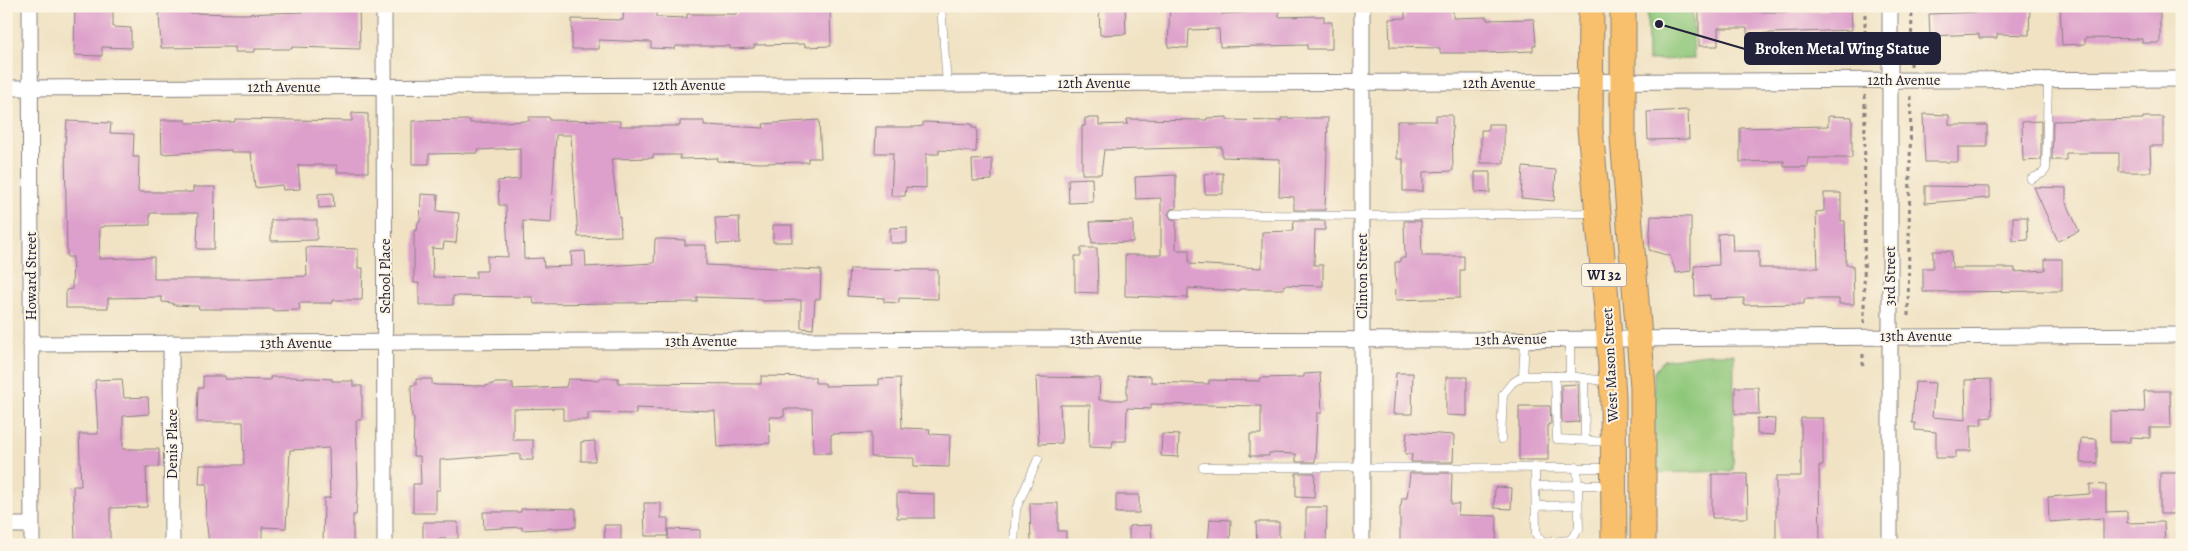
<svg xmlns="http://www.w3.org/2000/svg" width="2188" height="551" viewBox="0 0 2188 551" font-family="Alegreya,serif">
	<rect width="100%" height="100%" fill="#fcf5e5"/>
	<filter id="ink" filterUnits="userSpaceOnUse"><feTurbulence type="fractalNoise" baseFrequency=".02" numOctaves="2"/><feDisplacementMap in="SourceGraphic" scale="10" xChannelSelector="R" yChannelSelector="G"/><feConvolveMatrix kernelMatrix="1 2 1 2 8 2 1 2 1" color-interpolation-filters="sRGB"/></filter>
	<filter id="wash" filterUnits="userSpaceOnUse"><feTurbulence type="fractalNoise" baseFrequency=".0096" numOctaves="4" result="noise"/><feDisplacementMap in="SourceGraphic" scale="20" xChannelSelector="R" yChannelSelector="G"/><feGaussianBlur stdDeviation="1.12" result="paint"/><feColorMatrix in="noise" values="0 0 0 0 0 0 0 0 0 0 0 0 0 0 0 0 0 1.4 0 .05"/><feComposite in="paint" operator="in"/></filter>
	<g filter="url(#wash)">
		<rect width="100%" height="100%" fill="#f0e2c3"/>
		<g fill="#8fc77a" stroke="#58745a">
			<path d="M1647 6H1692L1694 59 1648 60Z"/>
			<path d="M1706 354H1734L1733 471 1655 473 1654 372 1664 360Z"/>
		</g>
		<g id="blocks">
			<g fill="#dd9fcb">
				<path d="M75 6H110V8H113V27L131 28V48L102 47V56L74 55Z"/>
				<path d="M161 6H189V13L242 14 302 12V6H359L360 49 292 47V49H255V52H235V47L161 48 159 13H161Z"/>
				<path d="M624 6H656V17L687 18V14H737V7L790 6V11L830 10 831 46 805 47V44L754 45V48L730 49V46H676L675 49 651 48V42L599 40V49H572V19L623 20Z"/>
				<path d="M1099 6H1125L1126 34 1100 35Z"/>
				<path d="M1170 6H1190L1189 11 1221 9V14L1257 12V6H1279V17L1324 16V22H1332V49H1307V45L1220 47 1219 29 1189 30 1188 48 1168 47Z"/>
				<path d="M1437 6H1453V18L1487 17V20L1534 19 1536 46H1533V51L1485 53H1440V48L1390 47 1389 19 1405 18V11L1437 10Z"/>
				<path d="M1699 6H1718V11L1773 12 1828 11V6H1851L1852 30 1747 34V28H1718V46H1699Z"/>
				<path d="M1980 6H2030L2029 35 1997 34V38H1979V34L1930 36 1929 14 1980 12Z"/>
				<path d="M2060 6H2160V43H2142V39L2085 38V44L2062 45Z"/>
				<path d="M1688 110 1689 139 1648 140 1647 112Z"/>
				<path d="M352 113 368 114V172H337V165H298L300 189 283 190 282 185 255 188 251 152H231V150L162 154 161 120H186V123L235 122V119L352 121Z"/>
				<path d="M1923 114 1949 115V125H1987V147H1958V162H1925Z"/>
				<path d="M1436 115H1452L1453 171 1423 172V191H1403V159H1397V121H1436Z"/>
				<path d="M1828 116 1852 117V158H1808V167H1784V161L1740 162V128L1828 126Z"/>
				<path d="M529 117H549V120L620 121V126H680V121H704V125L764 128 763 124 819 120 821 158H808V162L759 163 717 161 718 158 680 159V155H653V158L611 159 619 217H620L621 236 578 237 571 135H556L551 223 523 221 524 259 543 258 544 267 572 266 571 252 585 251 586 267 654 263 655 239H664L685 240V245H706V265L821 270 820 299H815L813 329 801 328V300L761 301V299L697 297V302L534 304 533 297 453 296V305H419V283H414V230L417 231 418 222H420L421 194 438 195 437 211 459 213 456 243 444 242 443 249 432 248 433 277 476 278V271H487V256L508 257 506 205H499L498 181 520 179V148L478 150V153L429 154V164H412V121L470 120V123L529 121Z"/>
				<path d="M1227 117V120L1281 121V118H1328L1325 210H1294V197L1279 196 1280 159 1222 157V147L1104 150 1101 174H1082V126H1085V118H1099V125L1128 124 1127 119 1207 120V118Z"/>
				<path d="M2143 117H2163V146H2150L2151 172H2119V153H2066V160H2052L2053 121 2143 119Z"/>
				<path d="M67 121 111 123 110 133 134 134 133 157H139L138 192H193V187H215L214 249H197L198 213H150V225L104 226V227H100L99 259 154 257V279H237L307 276 306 247 358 249V268H363L362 300H333V303H299L300 310 273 311V309H199L198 306 173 305V303L162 302V297L108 298V308H66V290L72 289 73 257H67L65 144Z"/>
				<path d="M2041 121V160L2023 161 2022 122Z"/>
				<path d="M923 122 972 124V128H977L976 152 939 150V154H926V188L906 187 905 196H891L893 153H875L876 127H915L923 126Z"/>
				<path d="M1488 124H1504V163H1481V130H1488Z"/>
				<path d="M992 159V180L973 181 972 160Z"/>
				<path d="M1523 167 1556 170 1554 201 1521 198Z"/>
				<path d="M1475 172H1490V193L1475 192Z"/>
				<path d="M1223 173V194H1205L1204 174Z"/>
				<path d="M1176 175V208L1171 209 1168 214 1171 219 1176 220V250H1189V264L1262 268V232L1293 231 1294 221H1325V230H1315L1314 265H1323V286L1284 285V289H1239V291L1188 288V298L1125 296V255H1161V198L1136 199 1135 177Z"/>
				<path d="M1092 178 1093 202 1069 203 1068 179Z"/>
				<path d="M1925 186 1990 187V198L1925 203Z"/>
				<path d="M2034 187 2066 188V201L2079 231 2058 241Z"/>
				<path d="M333 193 334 207 319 208 318 194Z"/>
				<path d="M1824 193H1841V221H1845L1846 265H1853L1854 304H1839V299H1804V304L1744 305V298L1710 299V295L1695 296 1694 266 1719 265 1718 234 1732 233 1733 251H1759V268H1818L1816 212 1824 211Z"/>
				<path d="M1651 216 1691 217V271L1676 273 1670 256 1649 250Z"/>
				<path d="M739 217 740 243 717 244 715 218Z"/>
				<path d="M2013 217H2027L2028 240 2013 241Z"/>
				<path d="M271 220H317V240L271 241Z"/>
				<path d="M1133 221V242L1092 243 1090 222Z"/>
				<path d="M1404 221H1421L1422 256H1464V270H1460V298L1396 300 1395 262H1400V258H1405Z"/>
				<rect x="773" y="225" width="19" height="17"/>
				<path d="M907 227V243H890V228Z"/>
				<path d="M1081 248H1097L1098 293 1075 292V256H1081Z"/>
				<path d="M1933 251H1951L1952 268H2015V272L2045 270V259H2062V291L1923 292V268H1933Z"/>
				<path d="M850 269 938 270V299L899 298V303L884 302V298L848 296Z"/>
				<path d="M1320 373 1322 413H1317L1315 462H1296V454L1269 453V456H1250V434H1261V406L1151 404V409L1127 408 1126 441H1113L1112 448 1089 447 1090 405H1060L1062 443 1039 444 1036 377 1100 378 1099 400H1127V375L1151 376V382L1209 384V380L1260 381V378L1302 377H1304V374Z"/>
				<path d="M1396 373H1413L1412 414H1393Z"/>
				<path d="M203 376H225V379L270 380V377H292L332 379V381H353V386H362V420H356L358 485 356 515H353V545H323L324 498H330L329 448 290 450 286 528 262 527V544L209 545 206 518 207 484H199L200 465H244L243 422H197L198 388H203Z"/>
				<path d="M761 376 815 377V383H825V386L879 385V379L900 378 902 428 930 429 929 434 950 435 949 467 914 466V458L871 457V433L831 434V453H813L812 409H784V417H769L770 443 717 447 715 411 636 408V414L588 413V420H563V408L513 409V440H533V460H520V454L440 460V490H436V513H413V484H421L420 456H413L414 417 412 418 411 385H416V379H432V384L436 385 486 386 495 383H513V389L566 387 568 379 600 380V378H618V383L761 384Z"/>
				<path d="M1446 377H1467V416L1446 415Z"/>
				<path d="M122 379 124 398 148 397 149 414 123 416V449H159V467H146L147 507 110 508V540H75L73 486H81L79 434H98L95 380Z"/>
				<path d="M1991 379 1992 417 1981 418 1982 425H1971V451H1956V458H1936V432L1915 430V423H1912L1915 382 1935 383 1932 417 1966 420 1965 380Z"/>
				<path d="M1578 384 1579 422 1562 423 1561 385Z"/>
				<path d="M1735 387H1758L1759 414H1735Z"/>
				<path d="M2144 391H2170L2171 428H2150V438L2130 437V442H2110V411L2145 412Z"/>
				<path d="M1519 406H1550L1551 424H1548V460H1519Z"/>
				<path d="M1757 418 1775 419 1774 435 1757 434Z"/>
				<path d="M1801 418H1823V466H1819L1820 545H1776V476H1801Z"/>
				<path d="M1407 432 1454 435 1453 462H1411L1412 454H1405Z"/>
				<path d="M1162 434 1179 435 1178 457 1161 456Z"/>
				<path d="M2081 438 2097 439V463H2080Z"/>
				<path d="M595 441V461H581V442Z"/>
				<path d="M1296 473H1315L1314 498 1296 497Z"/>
				<path d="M1410 473H1452L1451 504H1459L1458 515 1497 516 1496 545H1400V506H1401L1402 498H1407Z"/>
				<path d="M2160 473H2182V509H2174V514H2160Z"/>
				<path d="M1712 474H1747L1748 518H1712Z"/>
				<path d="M2090 484 2106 485V512L2127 511V523L2164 522 2165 545H2103V518L2049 522 2048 497 2090 494Z"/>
				<path d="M1495 487 1512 488 1511 509 1494 508Z"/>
				<path d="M897 493 934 494V518H897Z"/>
				<rect x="1116" y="495" width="23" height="18"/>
				<path d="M644 503H661V518H668V536H645Z"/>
				<path d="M1030 503H1058V531H1066V545H1031Z"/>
				<path d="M1306 507H1327L1326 545H1306Z"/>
				<path d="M542 508 576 509V527L522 530V527L484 529 483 512H521V509Z"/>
				<path d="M1210 519 1231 520 1230 545H1208Z"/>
				<path d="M423 522H458V539H438V545H423Z"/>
				<path d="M1256 522H1279V545H1257Z"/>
				<path d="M604 525H621V545H605Z"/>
				<path d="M1151 525 1152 545H1129V526Z"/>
				<path d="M668 529 700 530V545H668Z"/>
			</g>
		</g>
	</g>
	<g filter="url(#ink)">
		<use href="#blocks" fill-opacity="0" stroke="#89827f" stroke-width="1"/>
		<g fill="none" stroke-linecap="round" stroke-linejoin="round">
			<defs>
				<g id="lane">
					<path d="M941 6 947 84"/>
					<path d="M2031 179 2043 173 2046 169 2048 79"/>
					<path d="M1174 214 1362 216 1594 213"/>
					<path d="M1525 339 1523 376H1555L1557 439 1609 442"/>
					<path d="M1555 376H1570V339"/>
					<path d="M1570 376 1610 382"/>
					<path d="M1584 378 1585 440"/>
					<path d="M1501 439 1503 394 1512 383 1523 376"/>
					<path d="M1203 467 1611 468"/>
					<path d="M1535 467 1536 534 1543 543"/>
					<path d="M1535 486 1578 485 1577 467"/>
					<path d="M1536 506 1578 505"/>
					<path d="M1014 545 1016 509 1038 459"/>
					<path d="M1543 545V543L1570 540 1579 529 1578 485H1611"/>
				</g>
				<g id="street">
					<path d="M30 6 32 545"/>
					<path d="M384 6 385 545"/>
					<path d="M6 88 2182 79"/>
					<path d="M171 343 172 545"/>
					<path d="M31 344 1003 339 1477 340 2182 335"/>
					<path d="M6 525H31"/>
					<path d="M1362 545V6"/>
					<path d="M1890 545V6"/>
				</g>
				<g id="primary">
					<path d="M1591 6 1590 129 1607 309 1613 396 1614 545"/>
					<path d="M1623 6V138L1643 387V545"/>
				</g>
			</defs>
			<use href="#lane" stroke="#89827f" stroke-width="9"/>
			<use href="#street" stroke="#89827f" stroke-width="17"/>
			<use href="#primary" stroke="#89827f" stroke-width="27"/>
			<g stroke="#89827f" stroke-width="3" stroke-dasharray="4 4" stroke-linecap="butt">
				<path d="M1865 6V66"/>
				<path d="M1911 66 1912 6"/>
				<path d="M1908 316 1911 94"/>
				<path d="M1864 323 1865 94"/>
				<path d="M1863 366V352"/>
			</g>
			<use href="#lane" stroke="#fff" stroke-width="8"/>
			<use href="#street" stroke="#fff" stroke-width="15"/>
			<use href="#primary" stroke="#f8bf6c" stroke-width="25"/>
		</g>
	</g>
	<g text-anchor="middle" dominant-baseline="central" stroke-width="4" stroke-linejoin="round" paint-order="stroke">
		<rect fill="#fcf5e5" stroke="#63616e" stroke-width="1" x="1581.5" y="263.5" width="45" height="23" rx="4"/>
		<g font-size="14" font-weight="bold" fill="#22223b">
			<text x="1604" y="275">WI 32</text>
		</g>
		<g font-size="15" fill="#22223b" stroke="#fcf5e5">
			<text x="1904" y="80">12th Avenue</text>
			<text x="1094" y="83">12th Avenue</text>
			<text x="1499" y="83">12th Avenue</text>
			<text x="689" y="85">12th Avenue</text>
			<text x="284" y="87">12th Avenue</text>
			<text transform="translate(31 276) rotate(-90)">Howard Street</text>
			<text transform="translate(385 276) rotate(-90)">School Place</text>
			<text transform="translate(1362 276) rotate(-90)">Clinton Street</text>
			<text transform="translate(1890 276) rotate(-90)">3rd Street</text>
			<text x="1916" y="336">13th Avenue</text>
			<text x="1106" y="339">13th Avenue</text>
			<text transform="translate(1511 339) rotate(-1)">13th Avenue</text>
			<text x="701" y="341">13th Avenue</text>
			<text x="296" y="343">13th Avenue</text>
			<text transform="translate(1610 365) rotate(-93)">West Mason Street</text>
			<text transform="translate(172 444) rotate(-90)">Denis Place</text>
		</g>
	</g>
	<path fill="none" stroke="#22223b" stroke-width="2" d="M1659 24L1745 49"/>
	<circle fill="#22223b" stroke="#fcf5e5" stroke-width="2" cx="1659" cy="24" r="5"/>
	<rect fill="#22223b" stroke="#22223b" stroke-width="2" x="1745" y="33" width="195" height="31" rx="5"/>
	<g font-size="16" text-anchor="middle" font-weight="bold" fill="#fff">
		<text x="1842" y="54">Broken Metal Wing Statue</text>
	</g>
	<rect width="2188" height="551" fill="none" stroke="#fcf5e5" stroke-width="25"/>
</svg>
